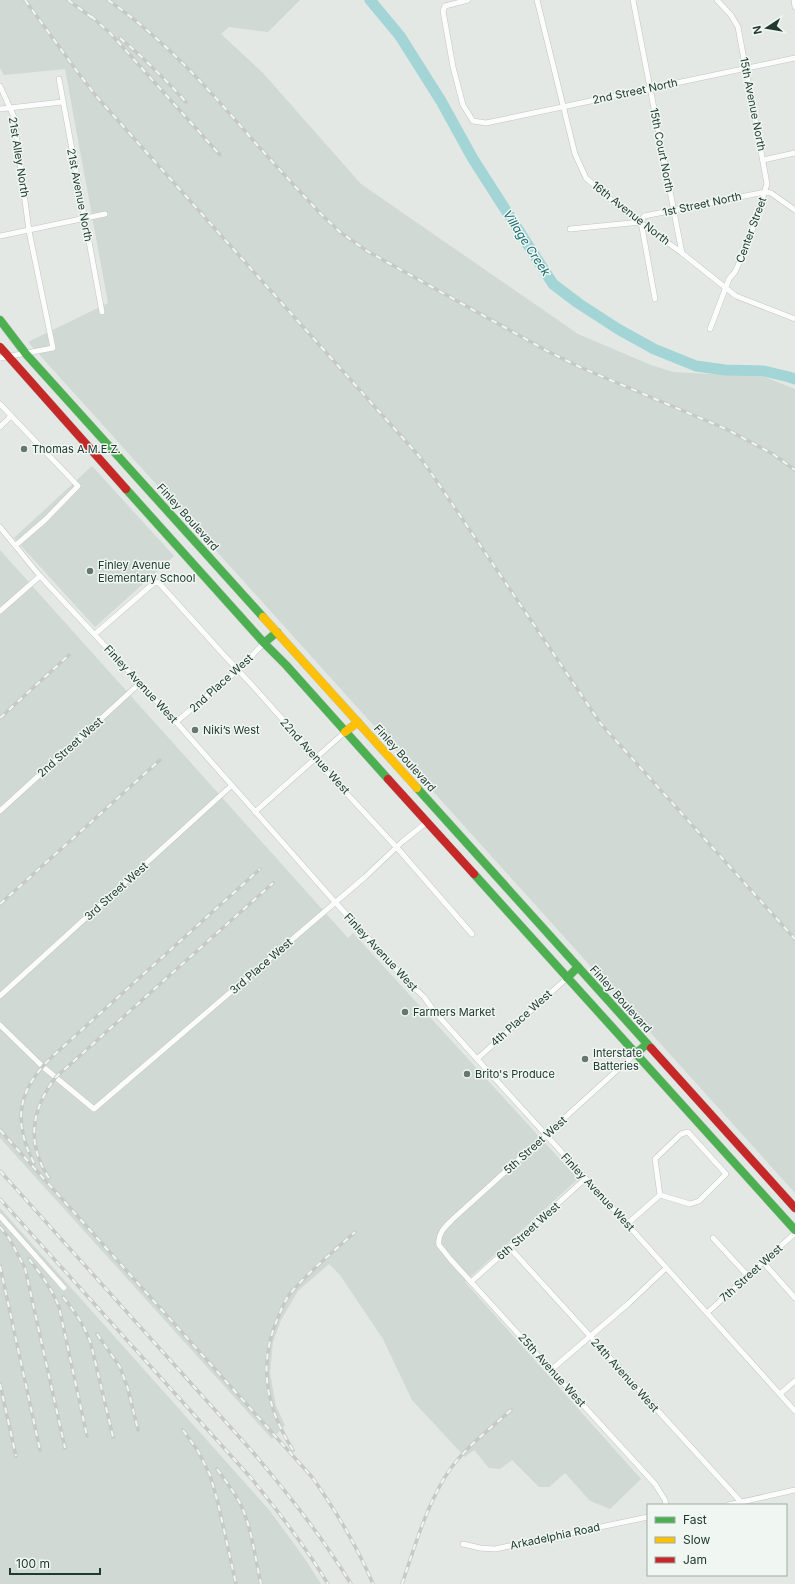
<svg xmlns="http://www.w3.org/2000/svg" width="795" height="1584" viewBox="0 0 795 1584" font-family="Inter,sans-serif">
	<rect width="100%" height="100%" fill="#e3e8e5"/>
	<g fill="#d0d9d4">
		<path d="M0 0H300L268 32 229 27 221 34 263 73 361 184 578 334 651 365 673 372 765 377 795 389V1193L28 342 108 303 65 69 4 75 0 68Z"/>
		<path d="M92 466 174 556 95 627 14 538Z"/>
		<path d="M0 550 348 938 353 933 578 1179 465 1282 641 1479 610 1509 590 1501 565 1473 549 1487H539L512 1460 500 1469 489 1468 474 1450 465 1457 412 1400 383 1339 340 1275 329 1264 298 1291 281 1320 273 1342 270 1373 276 1406 285 1425 272 1439 0 1138Z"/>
		<path d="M0 1208 270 1511 305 1559 321 1584H0Z"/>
	</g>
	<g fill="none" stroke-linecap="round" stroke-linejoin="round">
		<path stroke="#a3d4d6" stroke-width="11" d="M370 0 400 36 441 101 473 159 553 284 578 303 618 329 654 349 696 366 725 370 764 371 789 377 795 379"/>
		<defs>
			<g id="street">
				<path d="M468 0 445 6 443 11 453 67 463 105 473 121 486 123 795 58"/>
				<path d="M537 0 575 154 586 178 623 210 682 253 736 296 795 319"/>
				<path d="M633 0 682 253"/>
				<path d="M794 0 795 7"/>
				<path d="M59 79 102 312"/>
				<path d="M0 86 14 117 29 231 53 348 0 358"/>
				<path d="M0 109 62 102"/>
				<path d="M763 160 795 153"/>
				<path d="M641 222 655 299"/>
				<path d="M570 229 641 222 644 216 765 192 771 193 795 210"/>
				<path d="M0 236 105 214"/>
				<path d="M710 329 729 279 735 272 748 243 767 184 738 27 731 15 717 0"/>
				<path d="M0 404 78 486 45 520 16 545"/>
				<path d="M0 427 11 416"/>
				<path d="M0 527 40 576 176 722 335 902 405 979 424 997 434 1011 477 1059 627 1224 795 1411"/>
				<path d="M0 611 40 576"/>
				<path d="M95 634 155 582 159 583 223 654 252 685 301 740 311 755 399 850 472 934"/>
				<path d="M176 722 238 670 264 643"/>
				<path d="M0 811 140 683"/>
				<path d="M255 812 345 732"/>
				<path d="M0 996 231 786"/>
				<path d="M0 1025 42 1066 94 1109 365 877 402 842 427 822"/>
				<path d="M635 1054 454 1218C446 1226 437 1233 439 1245L451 1260 655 1484 665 1500 666 1505"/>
				<path d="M477 1059 567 978"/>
				<path d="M0 1216 64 1288"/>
				<path d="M627 1224 660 1195 655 1159 681 1134 688 1132 726 1174 699 1201 690 1204 660 1195"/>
				<path d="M713 1238 748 1276"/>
				<path d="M510 1248 741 1502"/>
				<path d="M763 1262 795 1298"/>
				<path d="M471 1282 585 1179"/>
				<path d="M707 1313 795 1233"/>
				<path d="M552 1369 629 1303 666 1268"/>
				<path d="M780 1394 795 1381"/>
				<path d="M728 1505 795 1490"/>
				<path d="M463 1544 480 1548 495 1549 648 1517"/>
			</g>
			<g id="fast">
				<path d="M0 320 26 354 263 617"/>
				<path d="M126 489 264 643 286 665 388 779"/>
				<path d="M264 643 277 632"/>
				<path d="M417 788 651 1048"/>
				<path d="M474 874 795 1230"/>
				<path d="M567 978 578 967"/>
				<path d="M635 1054 647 1044"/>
			</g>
			<g id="slow">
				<path d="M263 617 417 788"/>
				<path d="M345 732 358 722"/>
			</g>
			<g id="jam">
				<path d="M0 347 126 489"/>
				<path d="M388 779 474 874"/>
				<path d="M651 1048 795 1208"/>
			</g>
		</defs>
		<use href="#street" stroke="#c0c5c2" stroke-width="6"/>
		<use href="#fast" stroke="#bcc4c1" stroke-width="9"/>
		<use href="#slow" stroke="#bcc4c1" stroke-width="9"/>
		<use href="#jam" stroke="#bcc4c1" stroke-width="9"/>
		<use href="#street" stroke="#fbfcfb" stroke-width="5"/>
		<use href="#fast" stroke="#4caf50" stroke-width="8"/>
		<use href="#slow" stroke="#ffc107" stroke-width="8"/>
		<use href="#jam" stroke="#c62828" stroke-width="8"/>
		<defs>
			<g id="rail">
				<path d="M25 0 79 74 96 96 419 456 436 480 601 724 795 939"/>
				<path d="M68 0 94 19"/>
				<path d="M108 0C166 40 212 93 258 146 279 169 300 192 322 215L340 232 367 251 549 352 582 368 726 429 773 454 795 470"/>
				<path d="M91 16 111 34 220 155"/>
				<path d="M120 38C144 58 165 79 186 102"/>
				<path d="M0 718 69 655"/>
				<path d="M0 904 160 760"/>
				<path d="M0 1130 312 1477C336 1511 357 1546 373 1584"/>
				<path d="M34 1163C11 1119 19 1087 55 1054L260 869"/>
				<path d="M0 1171 251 1450C288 1494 321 1535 351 1584"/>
				<path d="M49 1178C26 1144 31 1109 56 1077L273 883"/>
				<path d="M0 1199 251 1478C279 1512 305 1546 328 1584"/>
				<path d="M0 1227 9 1238 25 1268 65 1448"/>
				<path d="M29 1259C41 1274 52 1289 59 1307L87 1436"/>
				<path d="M0 1266 40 1450"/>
				<path d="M63 1297C75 1312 85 1326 91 1344L113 1437"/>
				<path d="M97 1334 120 1367 128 1389 138 1430"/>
				<path d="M0 1384 16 1456"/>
				<path d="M183 1430 198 1451 210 1475 218 1503 236 1584"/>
				<path d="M293 1450C268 1411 258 1370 275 1325 279 1315 283 1304 289 1295 308 1272 333 1252 355 1232"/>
				<path d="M217 1469C226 1481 234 1492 241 1505 252 1529 255 1558 261 1584"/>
				<path d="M402 1584C414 1548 429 1498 451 1468 467 1446 490 1429 511 1410"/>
			</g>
		</defs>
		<use href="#rail" stroke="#c6c9c8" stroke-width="3.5"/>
		<use href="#rail" stroke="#f0f7f3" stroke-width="2" stroke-dasharray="6" stroke-linecap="butt"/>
	</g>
	<g fill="#657770" stroke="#f0f7f3" stroke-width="1.5">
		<circle cx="24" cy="449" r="4"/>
		<circle cx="90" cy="571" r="4"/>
		<circle cx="195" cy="730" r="4"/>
		<circle cx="405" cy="1012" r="4"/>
		<circle cx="585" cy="1059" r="4"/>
		<circle cx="467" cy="1074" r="4"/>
	</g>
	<g text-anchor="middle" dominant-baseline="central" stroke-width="3" stroke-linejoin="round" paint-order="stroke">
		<g font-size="11" fill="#213a31" stroke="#f0f7f3">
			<text transform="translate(635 91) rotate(-12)">2nd Street North</text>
			<text transform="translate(753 104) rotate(79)">15th Avenue North</text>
			<text transform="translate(662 150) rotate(79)">15th Court North</text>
			<text transform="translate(19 157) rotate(81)">21st Alley North</text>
			<text transform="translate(80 195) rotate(79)">21st Avenue North</text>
			<text transform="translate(702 204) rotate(-12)">1st Street North</text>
			<text transform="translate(631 213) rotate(38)">16th Avenue North</text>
			<text transform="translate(751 230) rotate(-70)">Center Street</text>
			<text transform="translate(188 517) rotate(48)">Finley Boulevard</text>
			<text transform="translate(221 683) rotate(-42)">2nd Place West</text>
			<text transform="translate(141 684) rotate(47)">Finley Avenue West</text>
			<text transform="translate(70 747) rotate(-42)">2nd Street West</text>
			<text transform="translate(315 756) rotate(48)">22nd Avenue West</text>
			<text transform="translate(405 758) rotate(48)">Finley Boulevard</text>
			<text transform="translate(116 891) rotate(-42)">3rd Street West</text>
			<text transform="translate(381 952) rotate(47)">Finley Avenue West</text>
			<text transform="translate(261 966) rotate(-41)">3rd Place West</text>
			<text transform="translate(621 999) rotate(48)">Finley Boulevard</text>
			<text transform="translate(521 1018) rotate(-42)">4th Place West</text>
			<text transform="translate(535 1145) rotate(-42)">5th Street West</text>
			<text transform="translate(598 1192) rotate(47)">Finley Avenue West</text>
			<text transform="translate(528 1231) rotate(-42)">6th Street West</text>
			<text transform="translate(751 1273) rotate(-42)">7th Street West</text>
			<text transform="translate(552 1370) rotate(48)">25th Avenue West</text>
			<text transform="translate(625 1375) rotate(48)">24th Avenue West</text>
			<text transform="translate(555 1536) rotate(-12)">Arkadelphia Road</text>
		</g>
		<g font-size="11" fill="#213a31" stroke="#f0f7f3" text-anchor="start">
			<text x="32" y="449">Thomas A.M.E.Z.</text>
			<text x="98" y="565">Finley Avenue<tspan x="98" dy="13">Elementary School</tspan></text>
			<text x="203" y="730">Niki’s West</text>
			<text x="413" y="1012">Farmers Market</text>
			<text x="593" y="1053">Interstate<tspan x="593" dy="13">Batteries</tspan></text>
			<text x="475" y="1074">Brito's Produce</text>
		</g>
		<g font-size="12" font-style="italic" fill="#1c7075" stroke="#f0f7f3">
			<text transform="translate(527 243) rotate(57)">Village Creek</text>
		</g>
	</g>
	<rect x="647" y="1504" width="140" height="72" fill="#f0f7f3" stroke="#9daba5"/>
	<rect x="655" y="1517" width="20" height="6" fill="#4caf50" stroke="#9daba5"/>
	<text x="683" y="1524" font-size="12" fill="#213a31">Fast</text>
	<rect x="655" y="1537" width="20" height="6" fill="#ffc107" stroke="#9daba5"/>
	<text x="683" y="1544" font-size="12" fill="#213a31">Slow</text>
	<rect x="655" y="1557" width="20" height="6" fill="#c62828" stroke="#9daba5"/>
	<text x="683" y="1564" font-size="12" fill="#213a31">Jam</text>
	<g transform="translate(767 28) rotate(258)" stroke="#f0f7f3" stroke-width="3" paint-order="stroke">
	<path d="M0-3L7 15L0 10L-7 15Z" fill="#213a31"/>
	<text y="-6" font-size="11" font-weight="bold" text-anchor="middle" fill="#213a31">N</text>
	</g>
	<path d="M10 1568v6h90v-6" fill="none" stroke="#213a31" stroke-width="2"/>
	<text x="16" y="1568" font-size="12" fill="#213a31" stroke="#f0f7f3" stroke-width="3" paint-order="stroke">100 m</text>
</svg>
